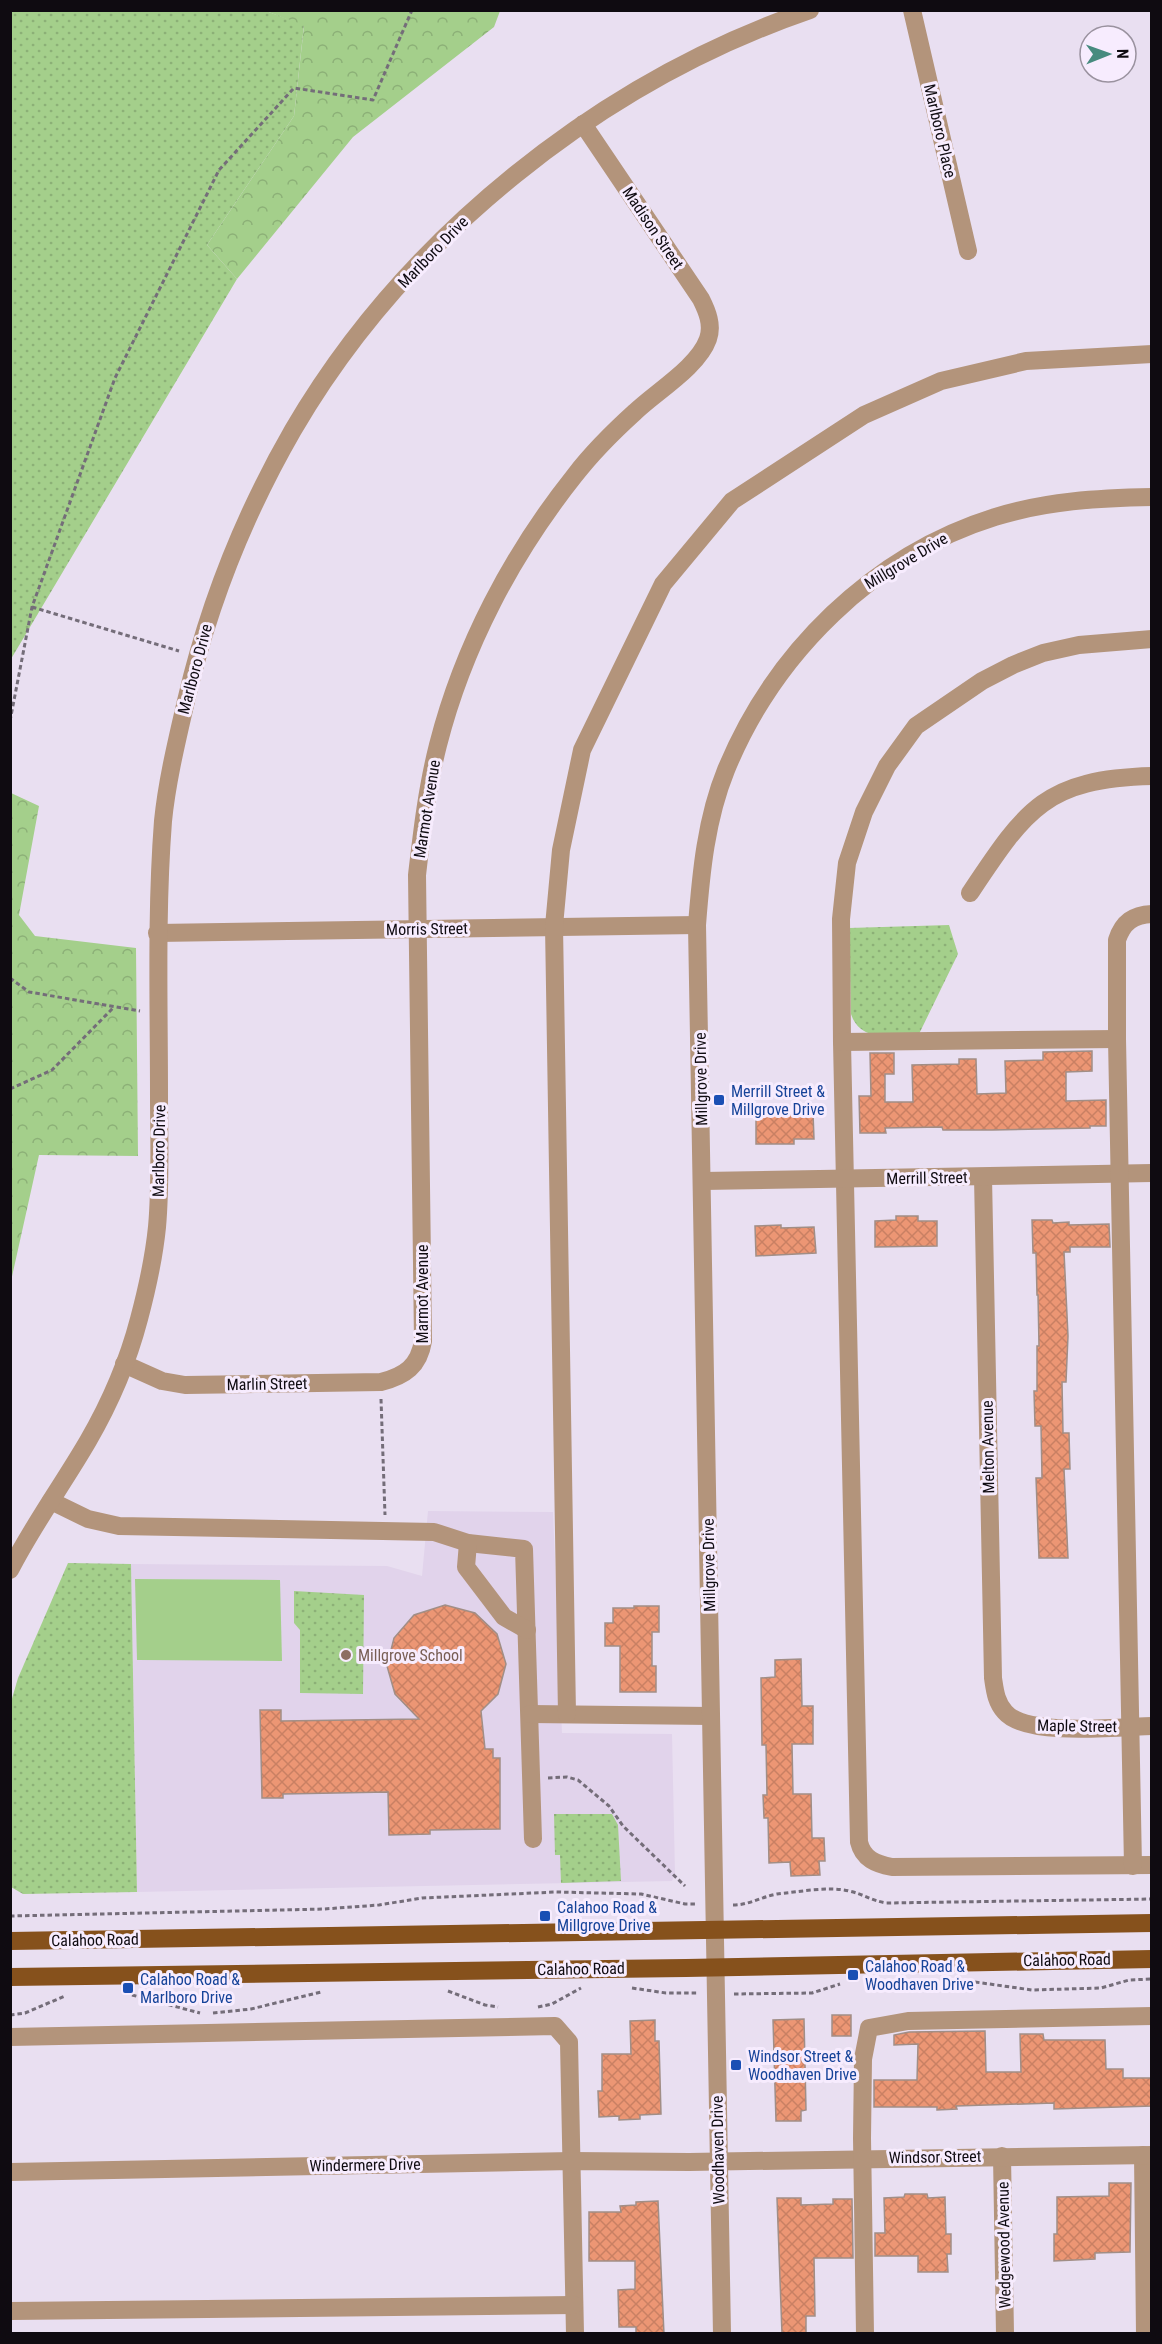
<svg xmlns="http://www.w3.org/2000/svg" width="1162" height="2344" viewBox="0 0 1162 2344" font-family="'Roboto Condensed',sans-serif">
	<defs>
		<pattern id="forest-crowns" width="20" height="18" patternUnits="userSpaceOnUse" patternTransform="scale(1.5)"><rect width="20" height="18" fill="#a4cf8b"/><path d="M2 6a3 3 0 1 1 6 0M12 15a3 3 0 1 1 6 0" fill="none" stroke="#8cb077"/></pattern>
		<pattern id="park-dots" width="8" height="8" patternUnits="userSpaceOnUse" patternTransform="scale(1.5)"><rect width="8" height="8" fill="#a4cf8b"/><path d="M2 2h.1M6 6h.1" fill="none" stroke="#8cb077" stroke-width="1.8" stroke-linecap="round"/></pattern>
		<pattern id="building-cross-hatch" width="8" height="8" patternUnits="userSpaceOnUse" patternTransform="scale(1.5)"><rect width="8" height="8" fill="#ec9674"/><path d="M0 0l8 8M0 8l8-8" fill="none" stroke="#c98063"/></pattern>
	</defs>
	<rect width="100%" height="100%" fill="#e9dff1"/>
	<path fill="#e1d3eb" d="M428 1511 553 1512 562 1733 672 1734 675 1874 672 1881 137 1892 131 1564 387 1566 422 1576Z"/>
	<path fill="#a4cf8b" d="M135 1579 280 1580 282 1661 137 1660Z"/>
	<g fill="url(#forest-crowns)">
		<path d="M266 11H500L494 27 353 137 237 279 207 245 294 116 304 26Z"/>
		<path d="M11 793 39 806 19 915 35 936 136 948 138 1156 39 1155 11 1281Z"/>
	</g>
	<g fill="url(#park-dots)">
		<path d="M11 10 266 11 304 25 294 116 207 245 237 279 11 659Z"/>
		<path d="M949 925 958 954 919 1034C893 1034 861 1044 851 1014L849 928Z"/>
		<path d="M68 1563 131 1564 137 1892 23 1894 11 1887V1702L18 1678Z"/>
		<path d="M294 1591 364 1595 363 1694 300 1693V1630L294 1623Z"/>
		<path d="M554 1814H612L618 1825 621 1881 561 1883 560 1855H555Z"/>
	</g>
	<g fill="url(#building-cross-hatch)" stroke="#a18e86" stroke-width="1.5">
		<path d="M1092 1051V1071L1066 1072V1101L1106 1100V1126H1090V1128L992 1130H943L942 1127 885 1128 886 1133H860L859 1096H871L870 1053H894V1074H885V1102H913L912 1065 959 1064V1059H976L977 1094 1006 1093 1005 1061 1043 1060V1052Z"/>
		<path d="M813 1113 814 1139H794V1144H756V1114Z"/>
		<path d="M896 1216H918V1221H937V1246L875 1247V1221L896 1220Z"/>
		<path d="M1032 1220H1052L1053 1223 1069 1222V1225L1109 1224 1110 1247H1070V1252H1064L1068 1336 1066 1382H1062L1063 1433H1069L1070 1469H1064L1068 1558H1039L1036 1478H1042L1041 1426H1035L1034 1391H1037V1346H1039L1038 1295H1037L1036 1253H1033Z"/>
		<path d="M781 1225V1228L814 1227 816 1253 756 1256 755 1226Z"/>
		<path d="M445 1605 475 1613 497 1634 506 1664 498 1694 481 1711 485 1749H493V1758H500V1829L430 1830V1834L389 1835 388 1792 283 1794V1798H262L260 1710H281V1721L419 1719 395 1694 387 1666 394 1638 414 1615Z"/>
		<path d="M634 1606H659V1632H652V1666H656V1692H620V1646H605V1623H613V1608H634Z"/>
		<path d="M801 1659 802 1706H813V1744H792L793 1794H811L812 1838H824L825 1861H819L820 1875 791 1876 790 1862 769 1863 768 1818H764L763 1795H767L766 1745H762L761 1678 775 1677V1660Z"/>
		<rect x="832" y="2015" width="19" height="21"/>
		<path d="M804 2019 806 2110 801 2111V2121H776L773 2020Z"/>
		<path d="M655 2020V2041H659L661 2114 640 2115V2119L619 2120V2116L599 2117 598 2091H602V2054H631L630 2021Z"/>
		<path d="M985 2031 986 2072H1021L1020 2034H1043L1044 2040H1105L1106 2069H1123V2078H1152V2106L1054 2109V2103L956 2106 957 2109 937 2110V2107H874V2080H917L918 2044 894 2045V2035L909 2032Z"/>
		<path d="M1109 2183H1131L1130 2252 1095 2253V2259L1054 2261V2234H1057V2197L1109 2196Z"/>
		<path d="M905 2194H927L928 2198 945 2197 946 2234H951V2254H947L948 2272H918V2256H875V2233H885L884 2198 904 2197Z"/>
		<path d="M777 2198H801V2205L833 2204V2199H852L853 2258H814L815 2316H806V2334H782Z"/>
		<path d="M658 2201 664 2334H636V2327H619L618 2290 635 2289V2261H589V2212H621L620 2206 636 2205V2202Z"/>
	</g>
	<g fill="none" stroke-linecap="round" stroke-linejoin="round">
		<g stroke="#746d79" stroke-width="3" stroke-dasharray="4.5 3" stroke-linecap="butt">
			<path d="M32 607 179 651"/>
			<path d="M10 721 32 607 115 378 219 170 294 88 373 100 412 10"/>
			<path d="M10 978 29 992 140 1011"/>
			<path d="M10 1089 52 1070 113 1008"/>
			<path d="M381 1399 385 1515"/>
			<path d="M548 1778 567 1777 578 1780 609 1806 623 1826 685 1886"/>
			<path d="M733 1905C749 1905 761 1897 777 1894 797 1892 830 1886 849 1891 863 1894 870 1900 886 1903L1152 1899"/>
			<path d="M10 1916 324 1909 379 1905 422 1898 556 1892 641 1894 685 1904H696"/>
			<path d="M975 1982 1032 1990 1101 1988 1129 1980 1152 1979"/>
			<path d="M632 1988 666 1993H697"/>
			<path d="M448 1991 485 2005 498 2007"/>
			<path d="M734 1994 812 1993 840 1984"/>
			<path d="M132 1995 200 2013"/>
			<path d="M538 2007 552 2004 581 1988"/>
			<path d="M213 2013 251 2009 321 1992"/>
			<path d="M10 2015 25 2013 65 1996"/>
		</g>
		<g stroke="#b3947b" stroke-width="18">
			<path d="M912 10 968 251"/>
			<path d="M1152 639 1079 645 1043 653 1013 665 982 681 916 726 887 766 864 812 847 863 841 919 842 1042 859 1842C863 1859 876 1864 892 1867L1152 1865"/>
			<path d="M970 893C1026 809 1045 779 1152 776"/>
			<path d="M157 933 697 925"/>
			<path d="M842 1042 1117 1039"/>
			<path d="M983 1177 993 1678C995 1691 996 1702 1005 1712 1026 1737 1119 1727 1152 1726"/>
			<path d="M703 1181 1152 1173"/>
			<path d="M124 1364 162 1381 185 1385 381 1382C405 1376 419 1366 423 1341L417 875C422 832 427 788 438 745 463 647 512 554 575 475 592 453 614 431 635 412 657 391 698 367 708 339 713 325 707 311 701 299L583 124"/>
			<path d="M51 1501 88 1519 119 1526 434 1532 468 1543 524 1549 533 1839"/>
			<path d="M468 1543 466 1567 504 1617 527 1630"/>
			<path d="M10 1570C33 1525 63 1484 88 1441 110 1403 128 1361 139 1319 147 1289 154 1257 157 1227 161 1183 159 1138 159 1095 159 1003 156 913 163 821 167 781 177 740 186 701 208 606 244 515 293 430 405 238 600 82 810 10"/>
			<path d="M530 1714 711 1716"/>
			<path d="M567 1714 554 926 561 850 582 750 663 584 732 501 864 415 941 381 1026 361 1152 354"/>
			<path d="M1133 1866 1117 1039V940C1123 922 1133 915 1152 914"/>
			<path d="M10 2037 555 2026 569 2042 575 2334"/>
			<path d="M1143 2155 1145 2334"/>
			<path d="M1002 2156 1005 2334"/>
			<path d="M10 2172 572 2161 689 2162 1152 2155"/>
			<path d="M10 2311 574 2305"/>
			<path d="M722 2334 697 925C701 873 706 819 726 770 774 653 873 555 995 517 1046 501 1098 498 1152 497"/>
			<path d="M865 2334 862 2138 863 2059 869 2028 908 2021 1152 2016"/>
		</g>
		<g stroke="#86511c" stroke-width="18">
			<path d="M10 1941 1152 1923"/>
			<path d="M10 1977 686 1968 1152 1959"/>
		</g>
	</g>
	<g fill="#1a4fb4" stroke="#f7ecfe" stroke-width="2">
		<rect x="713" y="1094" width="12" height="12" rx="3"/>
		<rect x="539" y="1910" width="12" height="12" rx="3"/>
		<rect x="847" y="1969" width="12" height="12" rx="3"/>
		<rect x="122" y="1982" width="12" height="12" rx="3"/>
		<rect x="730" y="2059" width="12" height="12" rx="3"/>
	</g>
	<circle fill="#8d6e63" stroke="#f7ecfe" stroke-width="2" cx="346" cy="1655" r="6"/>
	<g text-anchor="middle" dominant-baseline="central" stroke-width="6" stroke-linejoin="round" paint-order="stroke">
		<g font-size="16" fill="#0f0b11" stroke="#f7ecfe">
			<text transform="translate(940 131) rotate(77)">Marlboro Place</text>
			<text transform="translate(653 228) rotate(56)">Madison Street</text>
			<text transform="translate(433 252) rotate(-46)">Marlboro Drive</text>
			<text transform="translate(906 561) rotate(-31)">Millgrove Drive</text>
			<text transform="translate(195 669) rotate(-75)">Marlboro Drive</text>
			<text transform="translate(427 809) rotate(-81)">Marmot Avenue</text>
			<text transform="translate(427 929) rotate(-1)">Morris Street</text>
			<text transform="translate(701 1079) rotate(-91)">Millgrove Drive</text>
			<text transform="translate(159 1151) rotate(-89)">Marlboro Drive</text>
			<text transform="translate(927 1178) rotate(-1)">Merrill Street</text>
			<text transform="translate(422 1294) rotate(-90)">Marmot Avenue</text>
			<text transform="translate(267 1384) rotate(-1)">Marlin Street</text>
			<text transform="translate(988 1447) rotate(-91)">Melton Avenue</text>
			<text transform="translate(709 1565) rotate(-91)">Millgrove Drive</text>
			<text transform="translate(1077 1726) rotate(1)">Maple Street</text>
			<text transform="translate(95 1940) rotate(-1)">Calahoo Road</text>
			<text transform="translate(1067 1960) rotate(-1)">Calahoo Road</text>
			<text transform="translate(581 1969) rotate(-1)">Calahoo Road</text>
			<text transform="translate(718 2150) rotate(-91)">Woodhaven Drive</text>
			<text transform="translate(935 2157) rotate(-1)">Windsor Street</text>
			<text transform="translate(365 2165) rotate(-1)">Windermere Drive</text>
			<text transform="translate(1004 2245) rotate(-91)">Wedgewood Avenue</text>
		</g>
		<g font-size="16" fill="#164399" stroke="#f7ecfe" text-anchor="start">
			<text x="731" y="1091">Merrill Street &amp;<tspan x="731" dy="18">Millgrove Drive</tspan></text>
			<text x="557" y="1907">Calahoo Road &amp;<tspan x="557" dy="18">Millgrove Drive</tspan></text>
			<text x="865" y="1966">Calahoo Road &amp;<tspan x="865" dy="18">Woodhaven Drive</tspan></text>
			<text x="140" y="1979">Calahoo Road &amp;<tspan x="140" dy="18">Marlboro Drive</tspan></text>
			<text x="748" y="2056">Windsor Street &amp;<tspan x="748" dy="18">Woodhaven Drive</tspan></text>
		</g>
		<g font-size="16" fill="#785e54" stroke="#f7ecfe" text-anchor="start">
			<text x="358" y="1655">Millgrove School</text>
		</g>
	</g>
	<rect width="1162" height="2344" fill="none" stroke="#0f0b11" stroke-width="24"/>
	<g transform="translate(1108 54) rotate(89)"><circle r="28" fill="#f7ecfe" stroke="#9a929f" stroke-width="1.5"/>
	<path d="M0-4.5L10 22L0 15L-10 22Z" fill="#478b7f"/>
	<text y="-9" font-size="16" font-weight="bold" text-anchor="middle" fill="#0f0b11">N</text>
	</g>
</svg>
